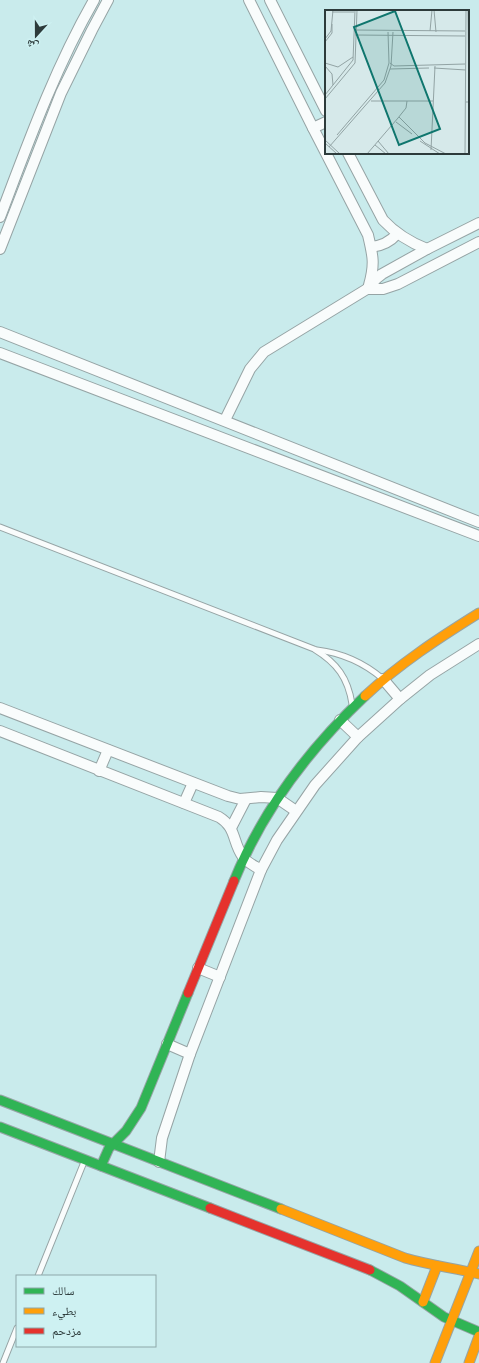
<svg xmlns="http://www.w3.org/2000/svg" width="479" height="1363" viewBox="0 0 479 1363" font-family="'Noto Serif','Noto Naskh Arabic',serif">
	<rect width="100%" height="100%" fill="#d6e9ea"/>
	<path fill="#c9ebec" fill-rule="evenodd" d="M0 0H479V1363H0ZM326 11H468V153H326ZM17 1276H155V1346H17Z"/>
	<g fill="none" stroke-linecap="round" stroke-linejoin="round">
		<defs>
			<g id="lane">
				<path d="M0 527 314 649C337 663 348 678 352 704"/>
				<path d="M317 650C343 653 363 662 383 679"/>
				<path d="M38 1276 84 1162"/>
				<path d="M3 1363 17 1328"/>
			</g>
			<g id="street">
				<path d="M249 0 313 128 368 235C373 256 375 264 369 285"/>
				<path d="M270 0 326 111"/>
				<path d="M313 128 326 122"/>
				<path d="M348 153 383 220C396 234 409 242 427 249"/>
				<path d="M0 217C28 143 55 68 94 0"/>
				<path d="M371 247C382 246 390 242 397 234"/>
				<path d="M0 249 61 93 92 30 108 0"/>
				<path d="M367 289H383L398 284 479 242"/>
				<path d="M0 332 479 522"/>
				<path d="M0 353 479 536"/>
				<path d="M225 420 250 369 264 352 367 289 377 278 382 274 427 249 479 223"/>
				<path d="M383 679 400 699"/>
				<path d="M0 708 228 796 240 799 261 797 277 798 296 811"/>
				<path d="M340 720 358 737"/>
				<path d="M0 731 219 817C237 828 232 842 243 857 246 862 255 866 261 870"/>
				<path d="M99 771 108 750"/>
				<path d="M184 803 193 783"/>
				<path d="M231 828 246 799"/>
				<path d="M198 968 220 977"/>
				<path d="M167 1044 190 1054"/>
				<path d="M159 1162 162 1138 190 1054 261 870 277 840 315 785 358 737 400 699 430 675 479 644"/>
			</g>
			<g id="fast">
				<path d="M234 881C263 809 309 749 365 696"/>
				<path d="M0 1100 281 1209"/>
				<path d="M0 1127 210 1208"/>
				<path d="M101 1166 109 1148 126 1131 141 1108 188 993"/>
				<path d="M370 1270 400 1286 444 1317 479 1332"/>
			</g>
			<g id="slow">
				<path d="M365 696C399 664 439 638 479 613"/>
				<path d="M281 1209 405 1258C429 1265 454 1268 479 1274"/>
				<path d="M423 1302 437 1266"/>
				<path d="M435 1363 479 1251"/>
				<path d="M469 1363 479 1336"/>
			</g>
			<g id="jam">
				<path d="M188 993 234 881"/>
				<path d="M210 1208 370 1270"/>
			</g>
		</defs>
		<use href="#lane" stroke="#96a4a5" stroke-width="7"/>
		<use href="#street" stroke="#96a4a5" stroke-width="12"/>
		<use href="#fast" stroke="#96a4a5" stroke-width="11"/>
		<use href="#slow" stroke="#96a4a5" stroke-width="11"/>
		<use href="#jam" stroke="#96a4a5" stroke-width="11"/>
		<use href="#lane" stroke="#f9fcfc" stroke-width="5"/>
		<use href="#street" stroke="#f9fcfc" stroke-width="10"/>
		<use href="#fast" stroke="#30b455" stroke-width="9"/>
		<use href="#slow" stroke="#ff9f0a" stroke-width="9"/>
		<use href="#jam" stroke="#e5322d" stroke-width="9"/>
	</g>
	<g transform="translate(325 10)">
		<rect width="144" height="144" fill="#d6e9ea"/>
		<path fill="none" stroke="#92a3a4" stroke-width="1" d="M109 0 111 22M7 2H29M30 20 140 21M105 21 107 0M30 25 140 26M0 29 6 21 8 0M0 32 7 23V14M0 53 13 57 28 47M65 53 69 56 140 54M0 56 7 64 8 75M109 58 141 60M65 59 104 58M0 85 28 50 30 0M0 89 30 53 32 0M46 91H108M141 92H144L143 0M74 107 100 133 121 144M71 112 87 124M12 125 59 70 64 53 63 22M0 130 15 144M53 131 64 144M95 131 115 144M0 133 12 144M50 135 61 144M4 137 60 73 66 56 68 22M106 140 110 56M42 144 73 108 81 98 82 91M140 144 141 0"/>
		<path fill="#0f766e" fill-opacity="0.15" stroke="#0f766e" stroke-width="2" d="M70 1 115 119 74 135 29 17Z"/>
		<rect width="144" height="144" fill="none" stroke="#2d3b3b" stroke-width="2"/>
	</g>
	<rect x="16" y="1275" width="140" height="72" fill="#cef1f2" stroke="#8ea8a9"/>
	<rect x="24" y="1288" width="20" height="6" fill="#30b455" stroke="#8ea8a9"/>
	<text x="52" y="1295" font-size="12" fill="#2d3b3b">سالك</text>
	<rect x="24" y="1308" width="20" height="6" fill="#ff9f0a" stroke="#8ea8a9"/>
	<text x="52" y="1315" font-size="12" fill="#2d3b3b">بطيء</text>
	<rect x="24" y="1328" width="20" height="6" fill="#e5322d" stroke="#8ea8a9"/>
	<text x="52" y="1335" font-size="12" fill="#2d3b3b">مزدحم</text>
	<g transform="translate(36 36) rotate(201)" stroke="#cef1f2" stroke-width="3" paint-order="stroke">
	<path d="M0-3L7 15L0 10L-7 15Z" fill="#2d3b3b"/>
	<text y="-6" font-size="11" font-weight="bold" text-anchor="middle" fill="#2d3b3b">ش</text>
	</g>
</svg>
